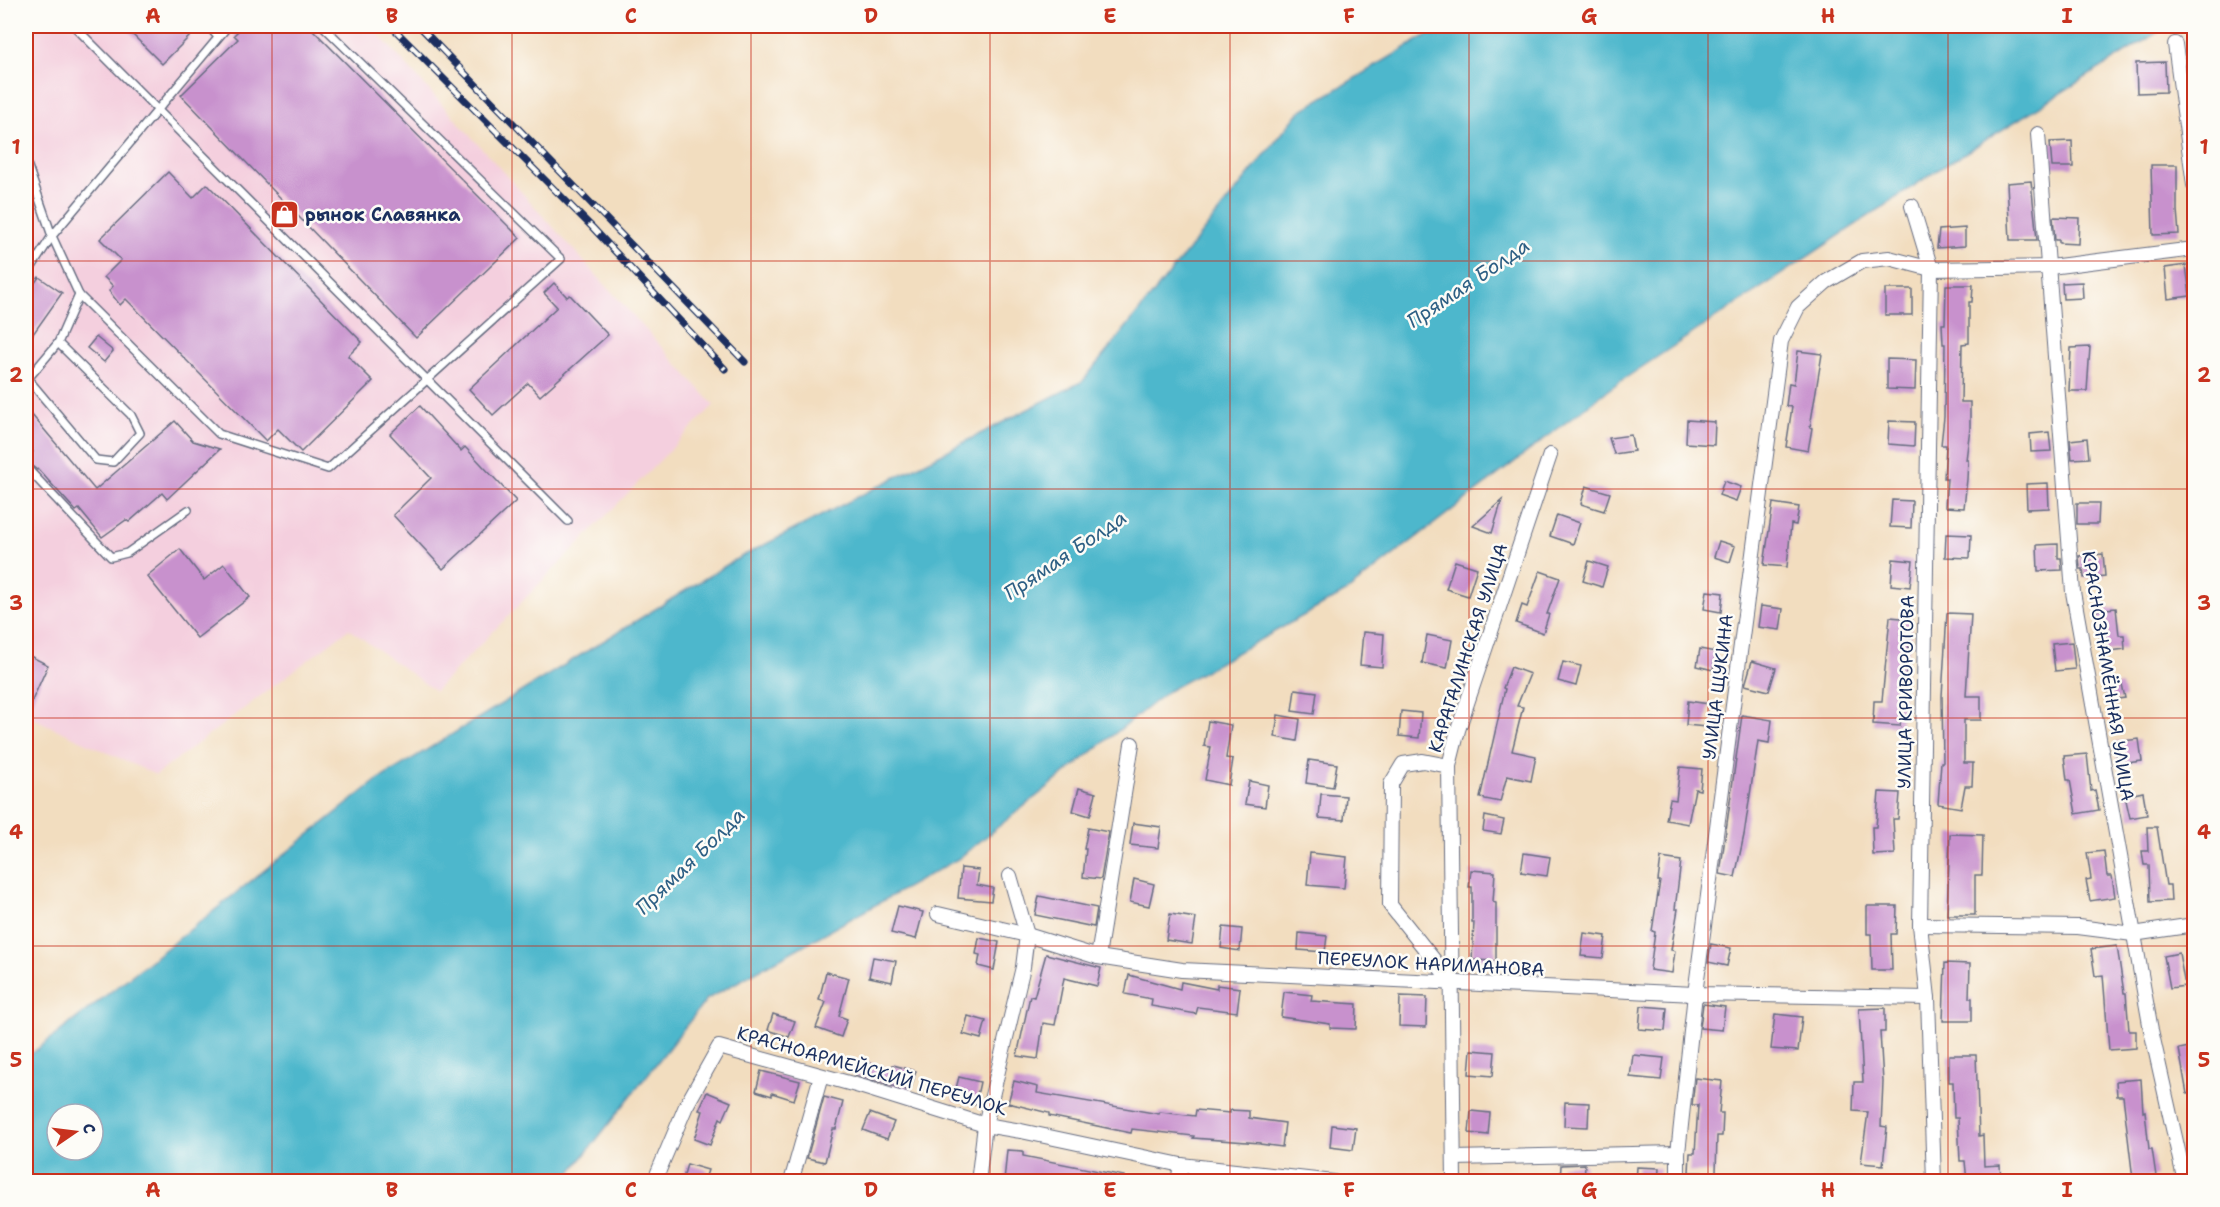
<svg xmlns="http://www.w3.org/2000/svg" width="2220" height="1207" viewBox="0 0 2220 1207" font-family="'Shantell Sans',sans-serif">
	<rect width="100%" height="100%" fill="#fdfcf7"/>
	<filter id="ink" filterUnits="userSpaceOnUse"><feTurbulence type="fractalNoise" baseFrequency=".0167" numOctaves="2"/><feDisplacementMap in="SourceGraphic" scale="12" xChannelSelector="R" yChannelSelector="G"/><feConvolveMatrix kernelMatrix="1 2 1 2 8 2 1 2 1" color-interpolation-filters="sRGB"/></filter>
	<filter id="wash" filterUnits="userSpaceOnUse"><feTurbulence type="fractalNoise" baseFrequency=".008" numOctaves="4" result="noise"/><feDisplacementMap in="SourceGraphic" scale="24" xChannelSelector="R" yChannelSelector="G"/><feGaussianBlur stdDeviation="1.35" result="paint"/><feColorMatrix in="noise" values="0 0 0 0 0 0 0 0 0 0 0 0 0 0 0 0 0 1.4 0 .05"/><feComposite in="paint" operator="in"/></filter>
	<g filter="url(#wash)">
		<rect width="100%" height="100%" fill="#f2ddbf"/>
		<path fill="#f4cfde" d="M26 26H371L714 405 435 691 349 629 156 775 26 715Z"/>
		<path fill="#4eb7cc" stroke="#347395" stroke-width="1.5" fill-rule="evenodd" d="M1442 26H2168L1944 166 1612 387 1344 593 1168 691 958 859 707 999 564 1181H26V1058L196 925 376 781 735 560 1083 381 1300 111ZM57 1114H93V1150H57Z"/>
		<g id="blocks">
			<g fill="#c891cd">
				<path d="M124 26H180L190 36 162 64Z"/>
				<path d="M243 26H309L520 238 416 338 181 95 238 39 234 35Z"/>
				<path d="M2165 62 2166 92 2137 93 2136 63Z"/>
				<path d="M2072 141 2073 167H2052L2050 142Z"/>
				<path d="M2151 165H2177V210L2179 234 2153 235Z"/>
				<path d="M168 172 193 198 207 184 362 342 348 356 373 381 301 452 278 429 266 441 126 299 120 305 109 291 113 286 104 277 121 260 100 239Z"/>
				<path d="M2031 181 2037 240H2010L2007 183Z"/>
				<path d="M2053 217 2079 218 2078 244 2059 243V240H2055Z"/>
				<path d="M1965 228V246L1937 248 1939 230Z"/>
				<path d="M2186 265 2190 296 2168 299 2165 268Z"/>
				<path d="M39 277 62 293 26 344V295Z"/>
				<path d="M2082 282 2083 298 2063 299 2062 283Z"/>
				<path d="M554 283 567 297 570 295 608 335 540 396 528 383 493 415 469 389 557 307 544 293Z"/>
				<path d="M1946 285H1973L1972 302H1969V343L1962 344 1961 402H1970V428L1966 460H1968L1967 479 1964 508 1945 507 1947 478H1944L1946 445H1941L1944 417 1945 344H1943L1942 324H1945Z"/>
				<rect x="1885" y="289" width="27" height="26"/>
				<path d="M96 337 113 351 104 362 87 348Z"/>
				<path d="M2090 347 2087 391H2069L2071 348Z"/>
				<path d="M1798 351 1822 354 1810 427 1812 428 1808 451 1786 447 1792 407 1786 406 1789 383 1794 384Z"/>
				<path d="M1887 359 1916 360 1915 390 1887 389Z"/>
				<path d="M420 406 461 451 465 447 516 501 443 569 393 515 431 478 390 434Z"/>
				<path d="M26 408 95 490 175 421 193 441 220 449 167 499 162 493 129 522 126 520 102 537 79 509 76 511 38 469 37 470 26 461V459L33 452 26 443Z"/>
				<path d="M1687 420 1715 422 1714 445 1686 443Z"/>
				<path d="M1889 421 1915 422 1914 446 1888 444Z"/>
				<path d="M2049 432 2051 451 2031 452 2030 434Z"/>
				<path d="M1631 435 1634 451 1614 454 1609 438Z"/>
				<path d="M2087 438 2089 458 2072 459 2070 440Z"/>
				<path d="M1724 481 1741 487 1736 501 1719 495Z"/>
				<path d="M2048 483 2049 508 2027 509 2026 484Z"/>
				<path d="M1586 486 1610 493 1604 511 1581 504Z"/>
				<path d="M1502 500 1492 533 1473 526Z"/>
				<path d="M1892 500 1912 501 1911 528 1890 527Z"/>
				<path d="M1773 503 1799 507 1796 525 1791 524 1787 567 1764 565Z"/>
				<path d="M2077 503H2099L2098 524H2077Z"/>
				<path d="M1557 515 1580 523 1573 544 1550 536Z"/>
				<path d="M1946 534 1971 535 1970 558 1945 557Z"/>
				<path d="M1719 541 1735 546 1730 562 1714 557Z"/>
				<path d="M2058 544V558H2061L2062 570 2038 571 2037 545Z"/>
				<path d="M180 549 204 580 224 564 250 597 197 638 147 576Z"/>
				<path d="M2103 554 2105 576 2084 578 2083 569H2080L2079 556Z"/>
				<path d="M1893 559 1913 561 1910 587 1891 585Z"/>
				<path d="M1455 561 1477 568 1468 596 1446 589Z"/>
				<path d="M1589 561 1608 567 1602 587 1583 581Z"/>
				<path d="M1540 571 1560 578 1547 614H1549L1543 633 1516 623 1522 605 1527 607Z"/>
				<path d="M1707 591 1723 593 1721 612 1704 609Z"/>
				<path d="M1761 606 1783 609 1780 630 1758 627Z"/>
				<path d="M2116 608 2119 635H2124L2125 649 2102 652 2096 610Z"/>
				<path d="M1947 613 1971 614 1966 696H1981V720H1964V763H1973L1972 786H1965L1961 808 1938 804 1941 762H1943L1942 696Z"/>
				<path d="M1890 617 1912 619 1900 726 1873 724 1874 701H1882Z"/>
				<path d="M1363 632 1384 634 1382 667 1360 665Z"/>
				<path d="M1427 635 1452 640 1447 668 1422 663Z"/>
				<path d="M2072 642 2075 669 2055 671 2052 644Z"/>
				<path d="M1700 649 1716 652 1713 670 1697 666Z"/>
				<path d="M26 654 48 665 26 714Z"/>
				<path d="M1752 661 1776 668 1769 691 1745 685Z"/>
				<path d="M1563 662 1581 666 1576 686 1558 681Z"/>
				<path d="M1511 667 1530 674 1517 706 1523 707 1512 751 1536 756 1531 781 1507 776 1500 802 1480 798 1505 689 1503 688Z"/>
				<path d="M2122 684 2125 698 2110 700 2107 687Z"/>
				<path d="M1295 689 1317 692 1314 714 1292 711Z"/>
				<path d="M1688 701 1709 704 1706 727 1686 725Z"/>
				<path d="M1401 711 1421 713 1419 738 1399 736Z"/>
				<path d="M1278 715 1300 719 1297 741 1275 737Z"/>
				<path d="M1742 715 1772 720 1769 743 1758 741 1744 835 1735 877 1720 874Z"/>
				<path d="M1208 721 1231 725 1226 758 1233 759 1229 785 1205 780 1211 747 1204 746Z"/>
				<path d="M2139 739 2142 761 2118 764 2115 742Z"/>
				<path d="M2087 754 2091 791 2095 790 2099 810 2076 814 2070 780H2067L2064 756Z"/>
				<path d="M1309 760 1337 764 1333 787 1306 783Z"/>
				<path d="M1680 767 1702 769 1700 790 1695 789 1688 824 1666 820 1670 799 1676 800Z"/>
				<path d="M1249 781 1268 785 1265 807 1245 804Z"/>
				<path d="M1079 788 1096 793 1090 816 1073 811Z"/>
				<path d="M1879 792 1900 793 1898 819H1893L1895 854 1873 855 1872 827H1876Z"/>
				<path d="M2143 792 2147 815 2130 818 2125 796Z"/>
				<path d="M1321 794 1346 796 1344 820 1319 818Z"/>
				<path d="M1485 816 1504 820 1501 834 1483 831Z"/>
				<path d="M1133 823 1161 827 1158 848 1130 845Z"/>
				<path d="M2147 827H2157L2166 885H2170L2171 901 2150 902 2149 865H2144L2142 851H2148Z"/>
				<path d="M1088 828 1109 832 1101 879 1083 877 1086 849H1084Z"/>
				<path d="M1950 834 1983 835 1982 875H1975V915H1947Z"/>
				<path d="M2104 851 2107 876H2112L2115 897 2090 901 2086 880 2091 879 2087 853Z"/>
				<path d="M1310 853 1347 857 1344 888 1307 885Z"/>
				<path d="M1524 853 1550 857 1547 876 1521 872Z"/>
				<path d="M1661 858 1681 861 1675 909H1678L1671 950 1675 951 1672 973 1650 970 1655 932 1652 931 1660 881H1658Z"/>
				<path d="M961 868 979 870 977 885 993 888 991 901 958 898Z"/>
				<path d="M1471 870 1495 872 1493 902 1496 903V961L1472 960 1474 922H1472V887H1469Z"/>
				<path d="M1134 879 1154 884 1149 906 1130 902Z"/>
				<path d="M1039 896 1097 908 1094 927 1035 915Z"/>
				<path d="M898 906 923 912 916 939 891 933Z"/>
				<path d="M1867 906H1897L1896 934H1891L1892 970H1872L1871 934H1867Z"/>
				<path d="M1170 914 1196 918 1192 944 1166 940Z"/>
				<path d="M1223 927 1242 929 1240 951 1221 948Z"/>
				<path d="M1299 933 1327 936 1325 952 1298 950Z"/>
				<path d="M1584 933 1606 936 1603 958 1581 956Z"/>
				<path d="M979 938 999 942 994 970 978 966 980 955 976 954Z"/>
				<path d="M1711 944 1731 948 1727 966 1708 962Z"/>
				<path d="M2117 946 2124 993H2126L2129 1031H2136V1048L2109 1050 2103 975 2095 976 2091 949Z"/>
				<path d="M2179 953 2185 986 2170 988 2164 956Z"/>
				<path d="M1046 954 1101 968 1097 986 1064 978 1055 1025 1043 1023 1038 1059 1017 1056 1030 996 1034 997Z"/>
				<path d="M873 957 896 961 892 982 869 977Z"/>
				<path d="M1945 963 1970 964 1969 998H1972V1021H1943Z"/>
				<path d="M826 972 849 978 839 1016 847 1019 841 1037 816 1028 826 1002 819 1000Z"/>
				<path d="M1129 975 1180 989 1181 982 1217 989V985L1240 988 1237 1012 1198 1007 1196 1014 1151 1006 1152 999 1125 994Z"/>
				<path d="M1284 992 1312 995 1311 1001 1357 1004 1356 1029 1330 1028V1024L1281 1017Z"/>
				<path d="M1400 996 1427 997 1426 1027 1399 1026Z"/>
				<path d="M1703 1004 1725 1007 1722 1030 1700 1028Z"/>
				<path d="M1641 1006 1667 1008 1665 1031 1639 1029Z"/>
				<path d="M1885 1008V1032H1880L1883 1082 1881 1126 1887 1127 1883 1165 1861 1163 1868 1112 1853 1111 1854 1082H1863L1859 1009Z"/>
				<path d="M773 1014 795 1021 789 1037 768 1030Z"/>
				<path d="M1775 1014 1802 1017 1798 1051 1771 1049Z"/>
				<path d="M968 1016 986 1021 981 1039 963 1034Z"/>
				<path d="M2194 1046V1093L2187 1094 2179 1049Z"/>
				<path d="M1471 1050 1495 1052 1493 1076 1469 1074Z"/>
				<path d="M1633 1055 1664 1058 1661 1080 1630 1077Z"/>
				<path d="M1949 1055H1976L1979 1136 1983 1135 1984 1166 2000 1165 2001 1182H1967L1965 1161H1960L1958 1118H1954L1953 1082H1949Z"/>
				<path d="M858 1060 892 1069 893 1065 916 1071 910 1091 854 1075Z"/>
				<path d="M761 1071 800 1081 794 1100 772 1093V1096L756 1091Z"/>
				<path d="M959 1077 980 1082 975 1105 953 1100Z"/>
				<path d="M1695 1078 1722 1081 1719 1113H1723L1722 1136H1717L1716 1173 1689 1172 1690 1153H1695L1698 1105H1692Z"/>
				<path d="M2141 1079 2143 1112 2145 1111 2149 1149H2152L2156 1176 2133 1179 2123 1096H2117L2116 1081Z"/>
				<path d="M1014 1081 1038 1087 1037 1093 1159 1114 1160 1112 1195 1116 1196 1110 1230 1113V1110L1249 1111V1118L1285 1123 1282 1147 1260 1144V1143L1193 1138 1194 1136 1132 1129 1131 1133 1049 1116V1113L1008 1103Z"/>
				<path d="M707 1092 731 1102 723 1120 720 1118 710 1145 694 1139 703 1111 699 1110Z"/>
				<path d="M824 1097 843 1102 836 1129H833L825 1162 807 1158Z"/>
				<path d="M1565 1102 1589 1103 1588 1127 1564 1126Z"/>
				<path d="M1471 1111 1490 1113 1488 1135 1469 1133Z"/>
				<path d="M870 1113 894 1122 887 1139 863 1130Z"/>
				<path d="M1332 1125 1356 1128 1353 1150 1330 1147Z"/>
				<path d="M1007 1150 1023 1151V1156L1124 1176 1123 1182H1004Z"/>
				<path d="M687 1164 708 1170 704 1182H682Z"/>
				<path d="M1585 1164 1584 1182H1560L1561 1165Z"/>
				<path d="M1637 1167 1659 1168 1658 1182H1636Z"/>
			</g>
		</g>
	</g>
	<g filter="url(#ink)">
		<use href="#blocks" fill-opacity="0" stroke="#666c80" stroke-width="1.5"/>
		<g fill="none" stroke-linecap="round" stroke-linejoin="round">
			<defs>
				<g id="service">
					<path d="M74 26 568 521"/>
					<path d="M208 26 218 37"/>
					<path d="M228 26 52 236 79 295 219 434 328 469 561 259 323 26"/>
					<path d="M26 161 52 236 26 276"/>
					<path d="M28 379 96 460 113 462 140 433 131 415 58 343"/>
					<path d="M26 381 58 343 79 295"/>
					<path d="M26 467 111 557 127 553 188 510"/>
				</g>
				<g id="minor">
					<path d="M2175 44 2194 185"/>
					<path d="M2038 134 2073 592 2151 1030 2185 1182"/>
					<path d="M1912 206 1931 269 1920 925 1928 998 1934 1182"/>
					<path d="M1449 766 1423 761 1403 764 1391 784 1390 905 1453 984"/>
					<path d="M938 914 1027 935 1098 957 1182 970 1695 994 1928 998"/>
					<path d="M1920 925 2078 927 2133 934 2194 925"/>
					<path d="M1098 957 1132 744"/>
					<path d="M1454 1158 1678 1153"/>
					<path d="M654 1182 686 1106 719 1047 863 1087 985 1125 1021 1131 1181 1165 1334 1182"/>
					<path d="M791 1182 821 1076"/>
					<path d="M978 1182 985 1125 1023 967 1027 935 1010 876"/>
					<path d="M1178 1182 1181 1165"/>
					<path d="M1454 1182 1449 766 1458 730 1550 455"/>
					<path d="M1678 1182V1153L1695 994 1781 341 1798 307 1826 282 1862 261 1889 258 1931 269 2050 267 2194 249"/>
				</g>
			</defs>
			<use href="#service" stroke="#666c80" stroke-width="10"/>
			<use href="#minor" stroke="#666c80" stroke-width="16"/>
			<use href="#service" stroke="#fff" stroke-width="7"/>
			<use href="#minor" stroke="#fff" stroke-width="14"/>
			<defs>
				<g id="rail">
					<path d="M391 26 592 227 725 369"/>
					<path d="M419 26 745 362"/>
				</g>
			</defs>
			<use href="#rail" stroke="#1b2f5e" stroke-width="7"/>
			<use href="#rail" stroke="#fdfcf7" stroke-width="4.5" stroke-dasharray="14" stroke-linecap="butt"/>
		</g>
	</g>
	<path fill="none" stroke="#c8321e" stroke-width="1.5" stroke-opacity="0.55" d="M272 26V1182M512 26V1182M751 26V1182M990 26V1182M1230 26V1182M1469 26V1182M1708 26V1182M1948 26V1182M26 261H2194M26 489H2194M26 718H2194M26 946H2194"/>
	<defs>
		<symbol id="shop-square" viewBox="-11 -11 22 22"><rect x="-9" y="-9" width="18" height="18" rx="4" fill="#c8321e" stroke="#fdfcf7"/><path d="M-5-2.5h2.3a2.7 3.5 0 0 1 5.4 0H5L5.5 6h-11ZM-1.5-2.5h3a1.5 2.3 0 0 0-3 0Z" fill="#fff"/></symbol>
	</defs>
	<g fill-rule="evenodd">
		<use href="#shop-square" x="268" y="198" width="33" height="33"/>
	</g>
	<g text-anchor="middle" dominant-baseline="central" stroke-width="5" stroke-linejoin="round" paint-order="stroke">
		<g font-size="18" font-weight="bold" fill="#1b2f5e" stroke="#fdfcf7" text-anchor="start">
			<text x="305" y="215">рынок Славянка</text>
		</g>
		<g font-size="18" fill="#1b2f5e" stroke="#fdfcf7">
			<text transform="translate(1468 648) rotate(-72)">КАРАГАЛИНСКАЯ УЛИЦА</text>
			<text transform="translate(2108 676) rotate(81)">КРАСНОЗНАМЁННАЯ УЛИЦА</text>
			<text transform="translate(1718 687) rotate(-83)">УЛИЦА ЩУКИНА</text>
			<text transform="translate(1906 692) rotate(-89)">УЛИЦА КРИВОРОТОВА</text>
			<text transform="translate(1431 964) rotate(3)">ПЕРЕУЛОК НАРИМАНОВА</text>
			<text transform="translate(872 1071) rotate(16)">КРАСНОАРМЕЙСКИЙ ПЕРЕУЛОК</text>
		</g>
		<g font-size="20" font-style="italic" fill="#2d5f84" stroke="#fdfcf7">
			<text transform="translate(1468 283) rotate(-34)">Прямая Болда</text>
			<text transform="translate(1065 555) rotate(-34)">Прямая Болда</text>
			<text transform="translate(690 861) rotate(-44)">Прямая Болда</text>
		</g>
	</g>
	<rect width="2220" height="1207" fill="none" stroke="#fdfcf7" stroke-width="66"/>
	<g transform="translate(75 1132) rotate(76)"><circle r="28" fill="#fdfcf7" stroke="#a3aaba" stroke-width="1.5"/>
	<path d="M0-4.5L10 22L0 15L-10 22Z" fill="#c8321e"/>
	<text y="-9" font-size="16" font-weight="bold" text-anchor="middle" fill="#1b2f5e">С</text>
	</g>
	<rect x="33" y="33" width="2154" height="1141" fill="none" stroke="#c8321e" stroke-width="2"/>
	<g font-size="20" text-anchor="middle" font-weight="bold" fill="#c8321e">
		<text x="153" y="23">A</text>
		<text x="392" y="23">B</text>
		<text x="631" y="23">C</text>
		<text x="871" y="23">D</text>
		<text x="1110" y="23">E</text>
		<text x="1349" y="23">F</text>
		<text x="1589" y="23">G</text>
		<text x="1828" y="23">H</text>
		<text x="2067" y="23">I</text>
		<text x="16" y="154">1</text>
		<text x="2204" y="154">1</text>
		<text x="16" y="382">2</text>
		<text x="2204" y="382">2</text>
		<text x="16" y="610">3</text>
		<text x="2204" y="610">3</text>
		<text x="16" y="839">4</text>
		<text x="2204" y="839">4</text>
		<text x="16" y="1067">5</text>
		<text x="2204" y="1067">5</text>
		<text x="153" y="1197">A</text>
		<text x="392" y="1197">B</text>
		<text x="631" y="1197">C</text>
		<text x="871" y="1197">D</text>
		<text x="1110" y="1197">E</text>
		<text x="1349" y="1197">F</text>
		<text x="1589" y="1197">G</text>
		<text x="1828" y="1197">H</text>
		<text x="2067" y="1197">I</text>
	</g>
</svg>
